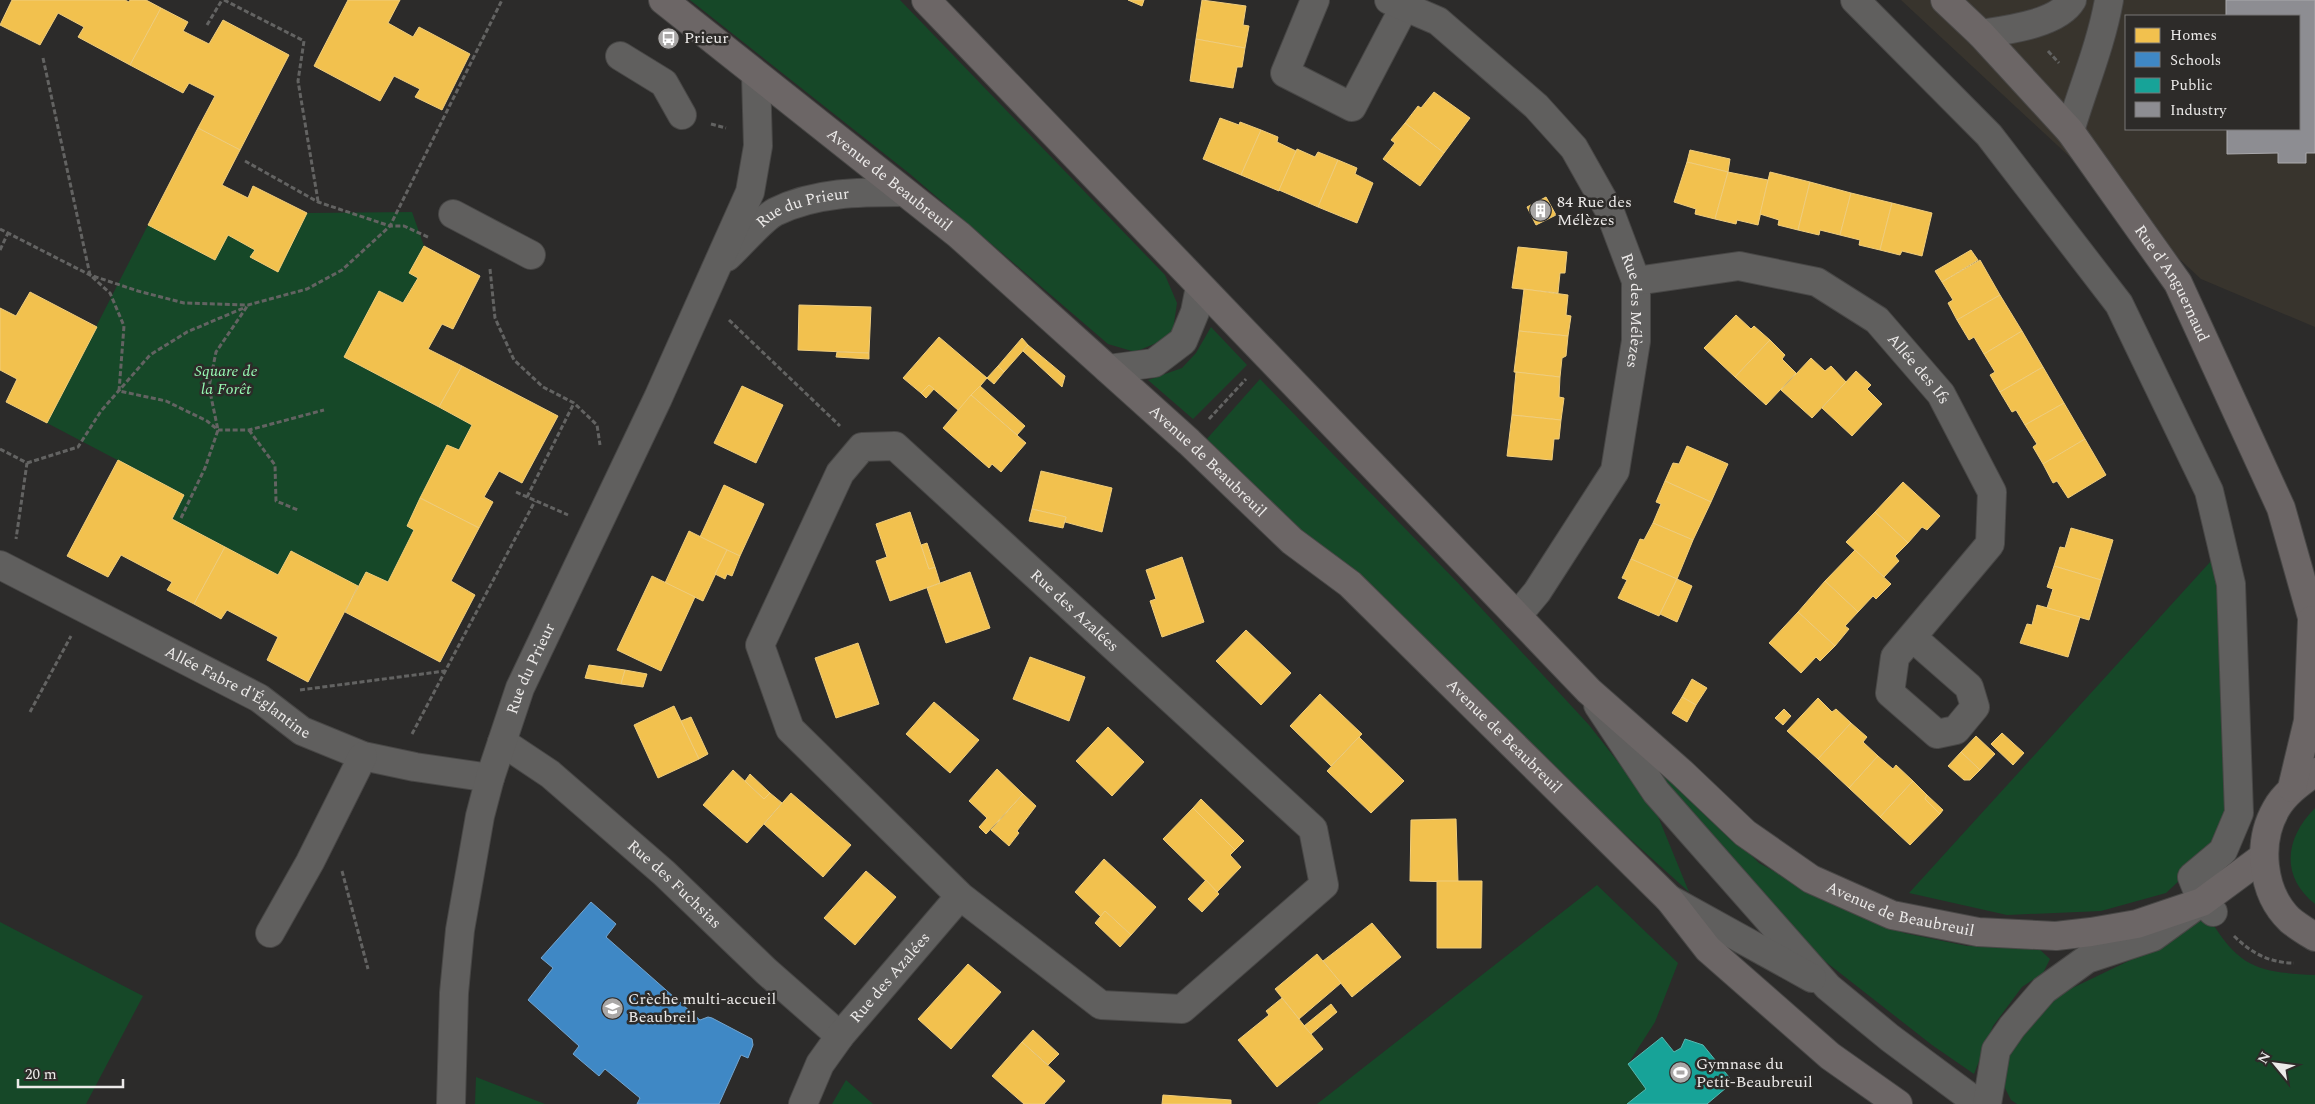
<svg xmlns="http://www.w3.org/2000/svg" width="2315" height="1104" viewBox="0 0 2315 1104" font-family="Spectral,serif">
	<rect width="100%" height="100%" fill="#2c2b2a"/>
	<path fill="#38342d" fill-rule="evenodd" d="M1901 0H2315V327L2201 279ZM2126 16H2299V129H2126Z"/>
	<g fill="#164828">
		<path d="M690 0H900L1165 275 1177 303 1173 330 1161 341 1135 352 1108 344 910 174Z"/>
		<path d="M412 212 424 246 409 273 418 278 403 303 379 291 344 357 472 425 459 450 447 445 407 526 414 530 388 582 366 572 358 586 291 551 278 575 172 519 184 495 47 423 148 225 214 260 228 235 255 250 251 258 277 272 307 213Z"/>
		<path d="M1211 327 1247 365 1193 419 1148 380 1182 368 1196 353Z"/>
		<path d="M1260 379 1458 583 1589 725 1655 809 1689 892 1491 714 1205 441Z"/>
		<path d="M2211 561 2217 584 2226 813 2212 850 2166 893 2101 911 2007 915 1909 893Z"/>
		<path d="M1660 764 1759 863 1830 902 1904 933 1967 946 2037 947 2050 959 2043 973 2022 987 1993 1026 1974 1074 1932 1045 1817 955 1720 851 1657 771Z"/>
		<path d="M2315 808V904C2280 876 2285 838 2315 808Z"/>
		<path d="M1597 885 1678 963 1655 1022 1628 1064 1646 1089 1627 1104H1317Z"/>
		<path d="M2198 919 2211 921C2241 970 2261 972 2315 975V1104H2017L2011 1100 2003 1084 2006 1062 2025 1025 2062 993 2141 955Z"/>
		<path d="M0 922 143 996 86 1104H0Z"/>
		<path d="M476 1077 545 1104H475Z"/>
		<path d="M846 1080 873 1104H832Z"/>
	</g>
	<g fill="#f2c14e" stroke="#f0cd7c">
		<path d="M12 0H125L129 2 130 0H146L161 8 130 65 78 37 84 27 58 13 40 45 0 25Z"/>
		<path d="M348 0H400L388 23 413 37 419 27 470 54 442 110 415 97 420 89 394 76 380 101 314 66Z"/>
		<path d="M1128 0H1144L1142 6Z"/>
		<path d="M1202 0 1246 6 1243 25 1249 26 1245 48 1196 39Z"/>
		<path d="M161 8 188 22 183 31 209 44 223 20 289 55 240 150 198 128 215 96 189 83 183 93 130 65Z"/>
		<path d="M1196 39 1245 48 1242 67H1237L1233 88 1190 81Z"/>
		<path d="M1434 92 1470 118 1444 153 1405 123 1418 106 1421 108Z"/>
		<path d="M1220 118 1239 125 1240 122 1261 130 1241 175 1203 159Z"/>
		<path d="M1405 123 1444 153 1420 186 1383 159 1395 143 1391 140Z"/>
		<path d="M198 128 240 150 222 185 248 198 253 186 307 213 278 272 250 257 255 250 228 235 215 260 148 225Z"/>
		<path d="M1261 130 1278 137 1277 142 1296 151 1279 191 1241 175Z"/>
		<path d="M1297 149 1315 157 1318 152 1338 160 1318 207 1279 190Z"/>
		<path d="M1690 150 1730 159 1728 172 1687 162Z"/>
		<path d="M1338 160 1357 168 1355 174 1373 183 1357 223 1318 207Z"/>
		<path d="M1687 162 1728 172 1715 219 1695 214 1696 209 1674 202Z"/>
		<path d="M1728 172 1768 180 1758 225 1737 220 1736 224 1715 219Z"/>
		<path d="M1770 172 1810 182 1798 230 1778 225 1779 220 1760 214Z"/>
		<path d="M1810 182 1851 193 1840 235 1820 230 1819 235 1798 230Z"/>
		<path d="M1851 193 1892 203 1880 250 1859 245 1860 240 1840 235Z"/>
		<path d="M1546 197 1556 215 1536 225 1527 207Z"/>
		<path d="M1892 203 1932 213 1922 256 1902 251 1900 255 1880 250Z"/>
		<path d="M424 246 480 276 453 329 442 324 428 349 462 366 439 407 344 357 379 291 403 303 418 278 409 273Z"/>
		<path d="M1518 247 1567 252 1565 273H1560L1558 293 1512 288Z"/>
		<path d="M1971 250 1978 260 1942 282 1935 271Z"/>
		<path d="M1980 260 2000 295 1957 320 1948 303 1953 300 1942 282Z"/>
		<path d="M1524 289 1568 295 1566 315 1571 316 1568 336 1519 331Z"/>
		<path d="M30 292 97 327 47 423 6 402 17 379 0 370V308L16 316Z"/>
		<path d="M2000 295 2022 331 1984 354 1974 337 1969 340 1957 320Z"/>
		<path d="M799 305 871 307 869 353 798 350Z"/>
		<path d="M1736 315 1751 329 1754 326 1770 340 1735 377 1704 348Z"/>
		<path d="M1519 331 1568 336 1566 356 1562 358 1560 377 1514 372Z"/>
		<path d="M2022 331 2043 367 2000 392 1990 375 1995 372 1984 354Z"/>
		<path d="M939 337 987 378 959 411 929 385 921 393 903 378Z"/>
		<path d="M1022 338 1028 345 1004 372 998 366Z"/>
		<path d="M1770 340 1785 355 1782 359 1796 373 1766 405 1735 377Z"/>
		<path d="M1028 345 1065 376 1062 387 1023 351Z"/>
		<path d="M837 352 869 353V359L836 357Z"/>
		<path d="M1811 358 1825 371 1831 366 1846 382 1812 418 1781 390Z"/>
		<path d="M462 366 558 416 522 483 499 471 484 497 493 502 479 528 420 498 447 445 459 450 472 425 439 407Z"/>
		<path d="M998 366 1004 372 994 384 987 378Z"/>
		<path d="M2043 367 2064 403 2025 425 2016 410 2012 412 2000 392Z"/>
		<path d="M1856 371 1871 385 1867 389 1882 404 1852 436 1822 408Z"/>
		<path d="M1516 372 1560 377 1559 397 1564 398 1561 420 1512 415Z"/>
		<path d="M929 385 934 389 926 398 921 393Z"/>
		<path d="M742 386 783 405 756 463 714 443Z"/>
		<path d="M980 386 1025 426 1017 435 971 395Z"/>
		<path d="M971 395 1026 443 1001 472 992 464 989 468 943 428Z"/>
		<path d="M2064 403 2085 439 2043 464 2033 447 2037 444 2025 425Z"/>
		<path d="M1512 415 1561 420 1559 439H1554L1552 460 1507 456Z"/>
		<path d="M2085 439 2106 475 2068 498 2057 481 2053 483 2043 464Z"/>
		<path d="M1687 446 1728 464 1711 502 1665 481 1673 463 1679 464Z"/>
		<path d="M118 460 184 495 172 519 225 547 194 604 167 590 172 582 121 555 108 577 67 556Z"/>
		<path d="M1041 471 1112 488 1102 532 1065 522 1066 517 1032 509Z"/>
		<path d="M1665 481 1711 502 1693 540 1653 523 1661 504 1656 502Z"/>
		<path d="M1903 482 1940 516 1927 530 1922 527 1908 543 1875 512Z"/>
		<path d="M724 485 764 504 740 556 700 537Z"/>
		<path d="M420 498 479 528 451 581 475 595 440 662 345 612 366 572 388 582 414 530 407 526Z"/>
		<path d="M1032 509 1066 517 1063 528 1029 521Z"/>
		<path d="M910 512 929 569 935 567 940 583 890 601 876 561 887 557 876 524Z"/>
		<path d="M1875 512 1908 543 1895 556 1899 561 1884 577 1846 542Z"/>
		<path d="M1653 523 1693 540 1677 579 1631 559 1640 539 1644 540Z"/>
		<path d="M2071 528 2113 540 2101 580 2054 566 2060 547 2065 548Z"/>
		<path d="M689 531 727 550 703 601 665 583Z"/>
		<path d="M927 543 935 567 929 569 921 545Z"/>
		<path d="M225 547 278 575 291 551 358 586 308 682 267 660 278 637 227 610 221 619 194 604Z"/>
		<path d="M727 550 740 556 732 576 727 574 725 579 715 574Z"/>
		<path d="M1855 550 1891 584 1876 599 1873 596 1858 612 1825 581Z"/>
		<path d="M1182 557 1204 622 1162 637 1150 601 1156 599 1146 570Z"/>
		<path d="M1631 559 1677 579 1659 616 1618 598 1627 580 1622 578Z"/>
		<path d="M2054 566 2101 580 2089 620 2047 608 2053 589 2047 587Z"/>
		<path d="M970 572 990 628 946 643 927 588Z"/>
		<path d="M652 576 695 597 661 671 617 650Z"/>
		<path d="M1677 579 1692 586 1677 622 1660 614Z"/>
		<path d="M1825 581 1858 612 1845 626 1849 629 1835 646 1798 612Z"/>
		<path d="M2037 605 2080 617 2068 657 2020 643 2027 624 2032 625Z"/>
		<path d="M1798 612 1835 646 1820 661 1816 657 1801 673 1769 643Z"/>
		<path d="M1246 630 1291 673 1261 705 1216 661Z"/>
		<path d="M858 643 879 704 836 718 815 658Z"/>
		<path d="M1030 657 1085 677 1069 721 1013 699Z"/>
		<path d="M589 665 625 670 621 684 585 678Z"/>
		<path d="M625 670 647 674 643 687 621 684Z"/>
		<path d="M1692 679 1707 688 1696 705 1682 697Z"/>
		<path d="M1320 694 1362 734 1331 766 1290 726Z"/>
		<path d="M1682 697 1696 705 1687 722 1672 713Z"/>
		<path d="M1818 698 1832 712 1836 709 1851 723 1818 759 1787 731Z"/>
		<path d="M934 702 979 740 950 773 906 734Z"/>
		<path d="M674 706 699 759 658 778 634 725Z"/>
		<path d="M1784 709 1791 716 1783 725 1775 718Z"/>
		<path d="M691 717 708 754 699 759 681 721Z"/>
		<path d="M1851 723 1867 737 1863 742 1878 756 1849 788 1818 759Z"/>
		<path d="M1108 727 1144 762 1112 796 1076 761Z"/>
		<path d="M2002 733 2024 753 2013 765 1991 744Z"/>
		<path d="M1976 736 1995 754 1980 770 1961 752Z"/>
		<path d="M1359 737 1404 781 1371 813 1327 771Z"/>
		<path d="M1961 752 1980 770 1970 780H1964L1948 766Z"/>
		<path d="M1878 756 1893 769 1896 765 1913 781 1880 817 1849 788Z"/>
		<path d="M997 769 1023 794 986 834 979 827 987 818 969 801Z"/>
		<path d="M733 770 764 799 770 793 782 803 747 843 703 805Z"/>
		<path d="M750 774 770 793 764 799 745 781Z"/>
		<path d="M1913 781 1927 795 1925 799 1940 814 1910 845 1880 817Z"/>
		<path d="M791 793 851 845 823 877 764 824Z"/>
		<path d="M1023 794 1036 806 1017 831 1019 833 1009 846 991 830Z"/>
		<path d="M1927 795 1943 810 1940 814 1925 799Z"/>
		<path d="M1201 799 1244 841 1235 850 1193 808Z"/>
		<path d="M1193 808 1235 850 1230 855 1241 867 1217 892 1163 839Z"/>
		<path d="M1456 819 1458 882 1410 881 1411 820Z"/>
		<path d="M1104 859 1156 907 1131 935 1105 911 1101 917 1075 892Z"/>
		<path d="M866 871 896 897 855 945 824 918Z"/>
		<path d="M1206 880 1219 894 1202 912 1188 899Z"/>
		<path d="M1437 881H1482L1481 948H1437Z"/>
		<path d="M1105 911 1131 935 1120 947 1095 923Z"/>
		<path d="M1372 923 1401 957 1352 997 1323 961Z"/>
		<path d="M1317 954 1341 983 1299 1019 1275 989Z"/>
		<path d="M968 964 1001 992 951 1049 918 1019Z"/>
		<path d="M1282 998 1323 1049 1277 1087 1238 1040 1269 1015 1266 1011Z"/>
		<path d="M1331 1004 1337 1012 1311 1034 1304 1026Z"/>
		<path d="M1033 1030 1059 1054 1048 1065 1022 1042Z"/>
		<path d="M1022 1042 1065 1081 1044 1104H1024L992 1076Z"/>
		<path d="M1163 1095 1231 1100V1104H1162Z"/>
	</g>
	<path fill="#3f88c5" stroke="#73a5d0" d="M591 902 616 924 606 937 700 1020 708 1017 712 1018 752 1039 753 1045 748 1058 741 1055 719 1104H637L640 1098 605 1069 599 1076 573 1054 579 1046 528 1000 553 968 541 958Z"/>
	<path fill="#17a398" stroke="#57b8b0" d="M1662 1037 1674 1052 1681 1048 1685 1039 1703 1045 1733 1082 1707 1104H1627L1646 1089 1628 1064Z"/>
	<path fill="#8d8d92" stroke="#aaa9ac" d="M2226 0H2315V153H2306V163H2278V153L2227 154V129H2299V16H2226Z"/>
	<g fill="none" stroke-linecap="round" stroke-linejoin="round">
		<defs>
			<g id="minor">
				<path d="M1315 0 1285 73 1352 107 1408 0"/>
				<path id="s1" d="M1389 0 1438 21 1536 106 1574 148 1610 212 1636 281V341L1615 471 1537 592 1517 616"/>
				<path d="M1855 0 1989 135 2119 304 2209 491 2231 584 2239 813 2223 851 2192 877 2202 902 2213 912"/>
				<path d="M1981 34C2007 30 2058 24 2072 0"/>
				<path d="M620 56 664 83 682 115"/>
				<path d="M2070 131C2083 87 2101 45 2109 0"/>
				<path d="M453 214 531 255"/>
				<path id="s2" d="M727 257C739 246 762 219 775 212 815 192 861 192 904 192"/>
				<path id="s3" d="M1636 281 1739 266 1817 282 1877 320 1941 394 1992 492 1990 544 1895 657 1890 693 1937 734 1956 730 1975 707 1969 687 1912 637"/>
				<path d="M1108 369 1154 363 1183 341 1195 312 1200 287"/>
				<path id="s4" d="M0 565 259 698 302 731 363 756 415 767 490 778"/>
				<path d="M1598 705 1656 792 1828 987 1890 1038 1979 1104"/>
				<path id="s5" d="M502 742 550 774 664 873 766 971 840 1036"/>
				<path d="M1669 899 1812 978"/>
				<path d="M270 933 310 862 363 756"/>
				<path id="s6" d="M451 1104 454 993 460 930 480 816 490 778 520 688 658 398 750 192 758 146 756 76"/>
				<path id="s7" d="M803 1104 820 1064 840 1036 960 896 790 729 760 645 840 473 862 447 895 446 1313 829 1324 885 1182 1009 1101 1005 960 896"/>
				<path d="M1987 1104 1996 1050 2012 1027 2044 990 2087 959 2153 937 2193 908"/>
			</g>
			<g id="major">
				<path id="s8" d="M663 0 959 235 1189 442 1292 541 1350 584 1669 899 1708 949 1830 1056 1898 1104"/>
				<path id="s9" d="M926 0 1589 691 1682 773 1745 833 1811 879 1892 915 1978 932 2056 936 2091 932 2137 924 2202 902 2263 857"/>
				<path id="s10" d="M1945 0 1981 34 2070 131 2178 283 2281 508 2315 628"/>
				<path d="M2315 772C2300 783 2285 793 2276 809 2257 842 2261 892 2290 920 2297 926 2307 932 2315 937"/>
				<path d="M2292 788 2308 721 2312 620"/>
			</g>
		</defs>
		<use href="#minor" stroke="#484746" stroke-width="30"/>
		<use href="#major" stroke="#484746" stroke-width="30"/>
		<g stroke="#636362" stroke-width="3" stroke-dasharray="5 2.5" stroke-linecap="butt">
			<path d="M224 0 304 41 298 81 318 201"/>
			<path d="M207 25 222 0"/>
			<path d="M2048 51 2059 63"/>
			<path d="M43 58 90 275 110 293 124 326 119 391 166 401 207 421 218 430H249L324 410"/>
			<path d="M711 124 726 128"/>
			<path d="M245 161 318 202 390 226H404L430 238"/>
			<path d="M0 229 90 275 138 291 184 303 248 305 307 289 342 270 390 226 502 0"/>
			<path d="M0 250 8 233"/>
			<path d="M490 269 495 318 514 360 543 387 574 403 597 425 600 445"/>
			<path d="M729 320 840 426"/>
			<path d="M1209 419 1246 379"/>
			<path d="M249 430 275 465 276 501 298 510"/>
			<path d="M0 449 27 463 16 539"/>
			<path d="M27 463 78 447 101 411 150 355 187 332 246 307"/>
			<path d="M516 492 568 515"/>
			<path d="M527 497 574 403"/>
			<path d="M181 518 205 468 218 430 209 387 216 352 248 305"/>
			<path d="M300 690 445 671"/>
			<path d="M30 712 71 636"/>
			<path d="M412 734 535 501"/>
			<path d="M342 871 368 969"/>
			<path d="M2234 936C2251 953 2270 963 2294 963"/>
		</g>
		<use href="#minor" stroke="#605f5e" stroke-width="28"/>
		<use href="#major" stroke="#6c6666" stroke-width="28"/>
	</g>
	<defs>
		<symbol id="bus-disc" viewBox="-11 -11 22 22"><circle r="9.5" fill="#a9a7a6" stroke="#2d2b29"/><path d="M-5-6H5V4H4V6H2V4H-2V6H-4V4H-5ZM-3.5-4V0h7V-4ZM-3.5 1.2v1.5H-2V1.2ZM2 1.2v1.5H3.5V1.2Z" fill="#fff"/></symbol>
		<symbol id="building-disc" viewBox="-11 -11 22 22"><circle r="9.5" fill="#a9a7a6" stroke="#2d2b29"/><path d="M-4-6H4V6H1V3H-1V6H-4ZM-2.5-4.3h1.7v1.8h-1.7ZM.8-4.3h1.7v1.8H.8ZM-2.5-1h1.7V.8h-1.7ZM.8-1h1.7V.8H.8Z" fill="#fff"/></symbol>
		<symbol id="school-disc" viewBox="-11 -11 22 22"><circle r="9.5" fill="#a9a7a6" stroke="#2d2b29"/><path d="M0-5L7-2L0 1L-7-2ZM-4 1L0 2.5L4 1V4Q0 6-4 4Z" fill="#fff"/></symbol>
		<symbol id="stadium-disc" viewBox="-11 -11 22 22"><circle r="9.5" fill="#a9a7a6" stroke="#2d2b29"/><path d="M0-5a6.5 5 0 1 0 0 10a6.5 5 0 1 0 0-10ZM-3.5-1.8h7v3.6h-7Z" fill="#fff"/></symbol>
	</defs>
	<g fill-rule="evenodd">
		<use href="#bus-disc" x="656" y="26" width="25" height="25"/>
		<use href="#building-disc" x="1528" y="198" width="25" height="25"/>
		<use href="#school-disc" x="600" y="996" width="25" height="25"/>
		<use href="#stadium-disc" x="1668" y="1060" width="25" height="25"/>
	</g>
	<g text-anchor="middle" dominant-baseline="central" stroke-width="5" stroke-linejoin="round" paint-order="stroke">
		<g font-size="16" fill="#eceae9" stroke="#2d2b29" text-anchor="start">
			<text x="684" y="38">Prieur</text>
			<text x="1557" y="202">84 Rue des<tspan x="1557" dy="18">Mélèzes</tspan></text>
			<text x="628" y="999">Crèche multi-accueil<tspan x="628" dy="18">Beaubreil</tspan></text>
			<text x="1696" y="1064">Gymnase du<tspan x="1696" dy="18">Petit-Beaubreuil</tspan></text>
		</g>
		<g font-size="16" fill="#eceae9" stroke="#2d2b29">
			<text stroke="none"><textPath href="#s8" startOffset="289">Avenue de Beaubreuil</textPath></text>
			<text stroke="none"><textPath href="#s2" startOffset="94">Rue du Prieur</textPath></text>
			<text stroke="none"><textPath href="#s10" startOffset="365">Rue d'Anguernaud</textPath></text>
			<text stroke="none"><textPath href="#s1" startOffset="416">Rue des Mélèzes</textPath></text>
			<text stroke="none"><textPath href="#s3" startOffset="319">Allée des Ifs</textPath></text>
			<text stroke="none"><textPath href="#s8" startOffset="714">Avenue de Beaubreuil</textPath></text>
			<text stroke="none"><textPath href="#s7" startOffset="1090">Rue des Azalées</textPath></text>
			<text stroke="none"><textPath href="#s6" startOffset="446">Rue du Prieur</textPath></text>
			<text stroke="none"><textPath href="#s4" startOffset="270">Allée Fabre d'Églantine</textPath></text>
			<text stroke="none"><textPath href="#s8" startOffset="1119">Avenue de Beaubreuil</textPath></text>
			<text stroke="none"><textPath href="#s5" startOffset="224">Rue des Fuchsias</textPath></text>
			<text stroke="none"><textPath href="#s9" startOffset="1344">Avenue de Beaubreuil</textPath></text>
			<text stroke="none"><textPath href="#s7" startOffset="155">Rue des Azalées</textPath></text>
		</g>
		<g font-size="16" font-style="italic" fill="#96f8b2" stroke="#2d2b29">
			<text x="226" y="371">Square de<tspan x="226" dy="18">la Forêt</tspan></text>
		</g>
	</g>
	<rect x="2125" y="15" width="175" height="115" fill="#2d2b29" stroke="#797776"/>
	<rect x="2135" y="28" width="25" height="15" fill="#f2c14e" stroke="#797776"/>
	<text x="2170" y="40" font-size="15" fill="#eceae9">Homes</text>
	<rect x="2135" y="52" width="25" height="15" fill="#3f88c5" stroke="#797776"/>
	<text x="2170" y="65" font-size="15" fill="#eceae9">Schools</text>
	<rect x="2135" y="78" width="25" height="15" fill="#17a398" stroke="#797776"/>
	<text x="2170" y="90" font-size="15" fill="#eceae9">Public</text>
	<rect x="2135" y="102" width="25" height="15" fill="#8d8d92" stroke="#797776"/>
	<text x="2170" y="115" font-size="15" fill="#eceae9">Industry</text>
	<g transform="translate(2275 1064) rotate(299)" stroke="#2d2b29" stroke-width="4" paint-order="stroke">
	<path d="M0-4L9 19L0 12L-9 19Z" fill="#eceae9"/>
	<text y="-8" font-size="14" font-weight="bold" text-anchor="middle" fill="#eceae9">N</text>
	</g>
	<path d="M18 1079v8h105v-8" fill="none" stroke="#eceae9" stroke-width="2.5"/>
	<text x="25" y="1079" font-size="15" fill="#eceae9" stroke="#2d2b29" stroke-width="4" paint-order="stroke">20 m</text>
</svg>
